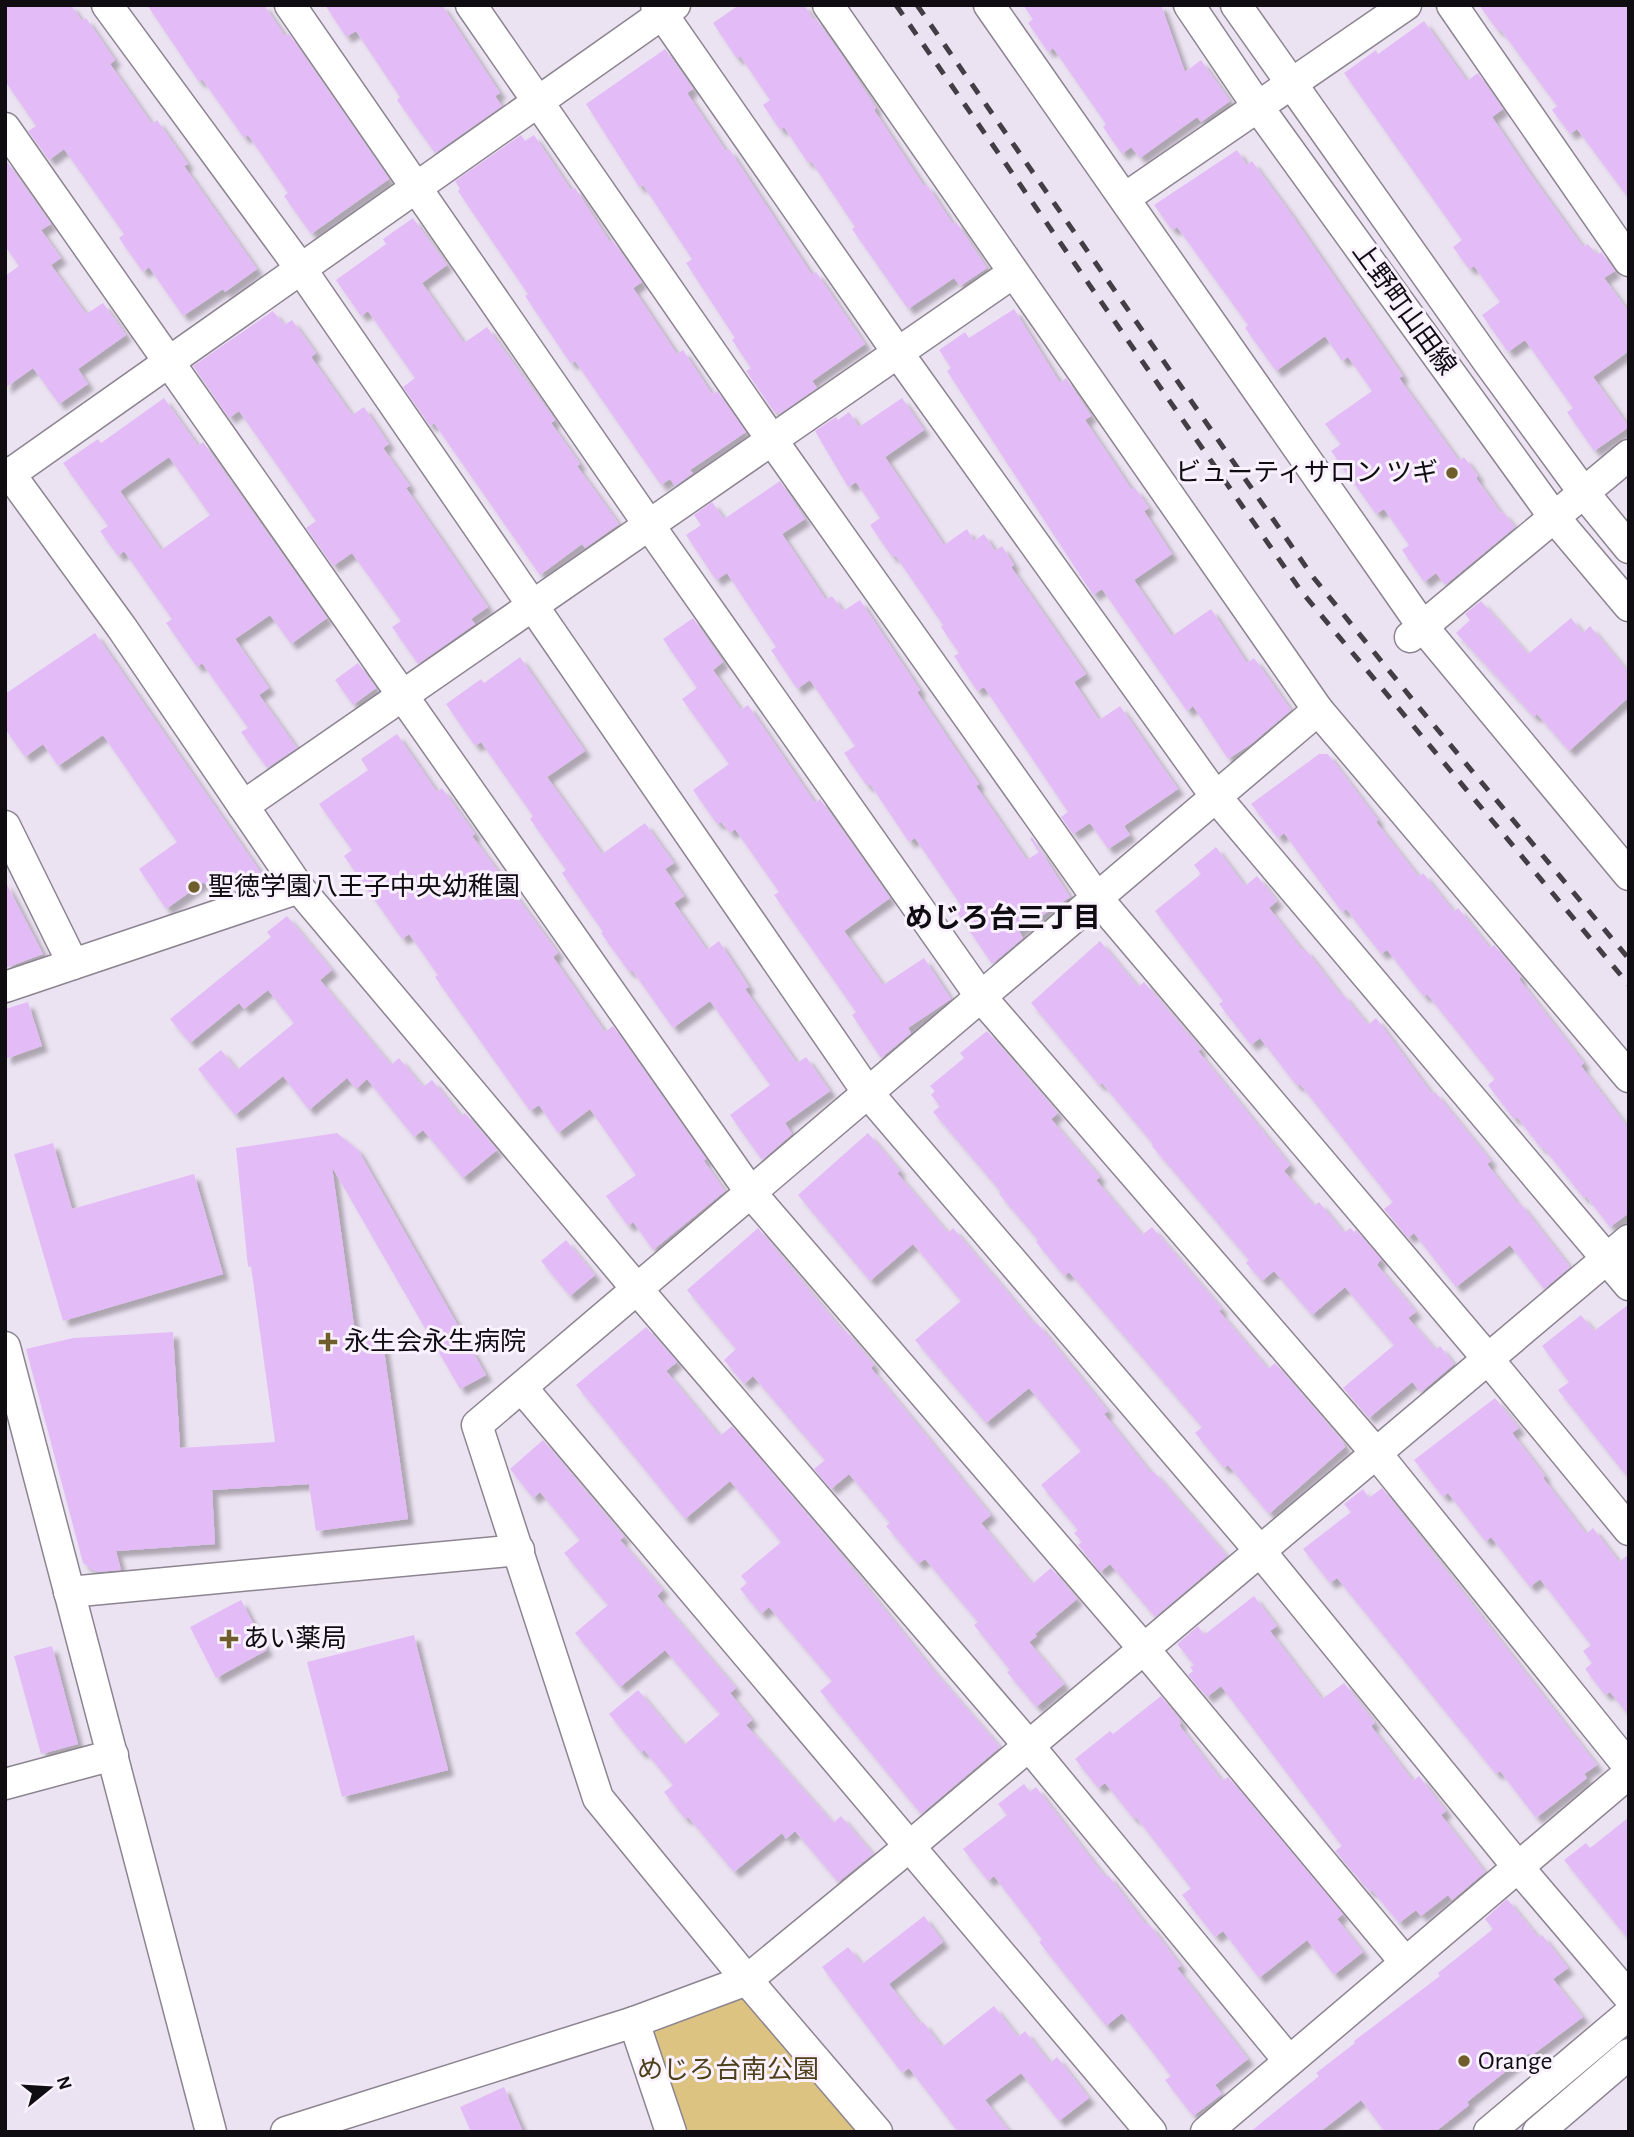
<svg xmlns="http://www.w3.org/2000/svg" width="1634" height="2137" viewBox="0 0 1634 2137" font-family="'Alegreya Sans','Noto Sans JP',sans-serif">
	<defs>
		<filter id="shadow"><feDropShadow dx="6" dy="6" stdDeviation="2" flood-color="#0004"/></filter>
	</defs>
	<rect width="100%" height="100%" fill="#ece3f2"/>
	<path fill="#ddc382" d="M747 1997 860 2132H684L650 2033Z"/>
	<g fill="#e3bcf7" fill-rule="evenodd" filter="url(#shadow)">
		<path d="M5 5H71L82 21 86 18 115 60 110 64 152 124 157 120 188 164 184 166 257 269 225 292 223 289 183 316 149 267 143 272 119 238 124 234 64 149 49 160 28 131 36 126 5 81Z"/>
		<path d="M147 5H264L285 36 289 34 389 179 311 234 284 196 288 193 248 135 244 138 202 79 199 82Z"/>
		<path d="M325 5H442L500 93 495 96 502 106 435 153 397 100 400 97 356 31 346 37Z"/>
		<path d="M739 5H804L814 20 816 19 842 56 876 108 874 110 924 186 927 185 953 224 956 222 987 268 960 286 954 278 908 309 852 229 855 227 811 161 808 163 784 127 780 130 763 105 770 100 740 56 737 59 713 23Z"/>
		<path d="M1023 5H1161L1185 72 1201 60 1230 101 1201 122 1197 117 1140 158 1131 147 1122 154 1103 127 1106 124 1053 48 1048 52 1028 23 1033 19Z"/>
		<path d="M1479 5H1629V199L1577 129 1570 134 1552 110 1557 106 1500 29 1498 31Z"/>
		<path d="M1424 21 1467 81 1478 73 1503 109 1492 117 1531 175 1583 247 1588 244 1597 255 1601 252 1615 271 1604 278 1629 312V351L1593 377 1629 427 1594 451 1567 412 1573 408 1525 340 1508 352 1482 315 1500 302 1474 266 1469 269 1453 247 1462 240 1344 73 1376 50 1378 54Z"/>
		<path d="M665 49 693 89 687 93 726 151 729 149 812 275 816 272 865 344 812 381 817 388 779 414 777 411 775 413 746 371 751 368 732 340 735 338 686 263 692 259 643 185 639 187 586 104Z"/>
		<path d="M521 135 525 141 534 135 571 190 575 188 610 242 612 240 642 282 633 288 677 354 683 350 712 394 717 391 746 432 690 470 693 473 675 486 670 479 661 485 575 361 571 364 525 296 528 294 458 191 460 189 455 181Z"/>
		<path d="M1237 150 1247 165 1252 161 1289 211 1403 376 1399 378 1459 461 1464 457 1478 476 1476 478 1501 513 1503 512 1515 527 1445 585 1436 573 1424 582 1402 550 1409 545 1384 509 1376 514 1331 451 1341 444 1325 424 1372 391 1348 357 1342 361 1325 336 1276 371 1245 328 1248 325 1177 227 1172 230 1154 205Z"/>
		<path d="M5 159 51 224 41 230 61 258 51 265 86 314 103 303 126 335 78 369 88 384 59 404 33 368 5 388V276L19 266 5 246Z"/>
		<path d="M413 218 447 265 422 283 464 343 487 327 555 420 551 423 580 464 577 466 619 524 585 548 582 544 540 575 434 423 430 426 403 387 415 378 368 311 361 316 336 280 386 244 383 239Z"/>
		<path d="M1014 309 1060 383 1066 378 1091 416 1085 420 1132 490 1135 488 1149 508 1144 511 1172 554 1134 580 1172 636 1211 609 1247 663 1254 658 1291 710 1251 744 1228 759 1193 706 1187 711 1102 589 1093 595 947 371 951 368 939 350 965 332 969 338Z"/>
		<path d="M273 311 284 325 292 320 316 353 311 357 352 415 364 407 389 444 383 448 410 486 406 488 488 607 471 619 475 624 418 664 392 627 401 621 352 553 333 566 306 528 316 521 239 411 229 418 193 366Z"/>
		<path d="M164 398 198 446 203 442 327 618 291 644 270 615 235 639 269 688 259 695 297 748 267 768 241 732 248 728 202 663 197 667 166 623 172 619 124 551 118 556 100 531 108 526 63 463 98 439 101 443ZM169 457 210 515 161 550 120 491Z"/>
		<path d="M902 398 924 430 885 457 944 545 967 529 974 541 984 534 995 551 1002 546 1014 565 1011 567 1086 674 1074 682 1099 720 1120 706 1178 789 1124 826 1130 835 1108 849 1090 823 1073 834 1061 817 1068 812 984 687 977 691 954 656 959 653 941 627 943 625 895 555 892 557 870 525 880 518 856 482 848 487 815 431 836 417 838 420 849 412 859 427Z"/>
		<path d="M780 481 805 519 782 534 826 600 832 596 843 611 860 600 920 690 917 692 979 784 976 786 1027 860 1039 852 1030 839 1032 837 1070 897 1019 931 1023 938 992 964 956 911 962 907 915 838 909 842 870 784 867 786 844 753 855 746 810 680 797 689 771 650 776 647 727 573 716 580 686 535 701 525 694 515 712 502 724 519Z"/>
		<path d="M1481 601 1528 654 1571 618 1583 633 1590 626 1629 673V697L1569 751 1537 714 1534 717 1456 633 1470 620 1465 614Z"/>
		<path d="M693 618 723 662 713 670 741 710 748 705 815 803 820 799 890 898 844 931 883 985 924 958 951 999 908 1028 911 1033 881 1058 852 1015 856 1012 774 895 779 892 735 829 730 833 721 822 717 824 693 790 729 764 682 699 697 688 663 639Z"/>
		<path d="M95 633 261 873 235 891 215 898 204 882 166 909 139 869 177 842 103 735 58 766 43 744 25 757 5 729V694Z"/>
		<path d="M520 657 585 751 547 777 602 854 645 823 674 863 665 869 684 896 674 903 707 950 719 941 749 987 745 989 797 1063 806 1057 830 1091 785 1123 792 1134 762 1160 730 1115 770 1085 710 1001 673 1028 632 970 629 972 601 933 603 932 562 873 566 870 530 819 533 816 481 742 475 746 446 704 481 679 484 683Z"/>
		<path d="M358 663 376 688 353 705 335 680Z"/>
		<path d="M397 734 437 792 442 788 475 834 472 836 558 953 553 957 605 1032 613 1026 706 1159 704 1161 725 1191 653 1250 633 1222 628 1226 606 1196 636 1175 590 1109 558 1133 539 1105 530 1111 435 977 438 975 409 934 402 939 344 856 352 850 319 804 368 770 361 759Z"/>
		<path d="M1319 754H1328L1378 820 1376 822 1419 877 1423 873 1454 912 1458 908 1490 948 1494 945 1521 977 1519 979 1584 1063 1581 1066 1629 1129V1213L1610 1227 1586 1196 1584 1198 1543 1147 1541 1148 1517 1117 1514 1119 1488 1085 1495 1079 1427 994 1424 997 1387 950 1381 954 1346 909 1342 912 1284 833 1278 838 1251 804Z"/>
		<path d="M1216 847 1245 886 1257 876 1277 901 1269 908 1303 951 1305 949 1341 995 1343 994 1368 1025 1376 1018 1432 1094 1435 1092 1491 1161 1487 1164 1518 1204 1520 1203 1570 1267 1544 1289 1510 1245 1456 1287 1414 1233 1408 1238 1384 1209 1393 1202 1300 1084 1297 1086 1260 1038 1251 1045 1219 1004 1223 1001 1155 911 1201 874 1194 865Z"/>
		<path d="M5 881 43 954 5 968Z"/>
		<path d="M287 916 332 970 320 980 391 1065 399 1058 423 1087 432 1080 461 1116 465 1113 497 1150 463 1178 423 1130 414 1137 367 1079 356 1089 347 1078 309 1110 283 1076 235 1115 198 1069 221 1050 237 1070 294 1023 268 990 244 1009 239 1003 190 1043 170 1019 271 937 267 932Z"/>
		<path d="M1100 941 1138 987 1144 982 1201 1049 1198 1051 1290 1165 1284 1171 1314 1206 1319 1202 1344 1233 1350 1228 1354 1232 1356 1230 1381 1259 1377 1265 1416 1312 1408 1318 1436 1350 1440 1346 1454 1364 1421 1392 1412 1382 1369 1418 1343 1388 1394 1345 1345 1287 1312 1315 1274 1271 1262 1281 1246 1263 1249 1260 1152 1146 1153 1144 1102 1083 1099 1085 1031 1003Z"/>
		<path d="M28 1002 42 1046 5 1059V1009Z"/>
		<path d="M987 1031 1058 1113 1051 1119 1100 1177 1096 1180 1142 1235 1152 1227 1222 1309 1219 1311 1268 1369 1275 1363 1342 1441 1345 1447 1269 1514 1228 1465 1224 1468 1195 1433 1202 1427 1069 1272 1064 1276 1036 1242 1038 1240 999 1194 1001 1192 933 1112 940 1106 931 1095 935 1091 930 1086 964 1058 960 1053Z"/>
		<path d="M337 1133 358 1150 486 1375 460 1389 332 1167 356 1340 382 1336 408 1519 316 1531 309 1484 212 1490 215 1544 116 1551 121 1570 96 1572 83 1563 26 1349 73 1338 173 1332 180 1448 275 1442 251 1266 248 1267 236 1148Z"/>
		<path d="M868 1133 900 1171 897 1173 948 1233 953 1228 1035 1325 1037 1323 1108 1411 1104 1414 1151 1473 1153 1471 1227 1556 1155 1617 1110 1564 1100 1572 1078 1545 1082 1542 1074 1533 1078 1530 1041 1485 1081 1451 1029 1388 986 1423 915 1340 961 1301 913 1244 870 1281 798 1195Z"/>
		<path d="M53 1143 72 1209 194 1174 223 1274 63 1321 14 1154Z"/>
		<path d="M758 1228 843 1331 845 1330 874 1365 871 1368 991 1515 981 1523 1032 1584 1051 1568 1077 1599 1035 1634 1037 1636 1029 1642 1064 1684 1036 1707 1007 1672 1010 1670 974 1625 978 1622 925 1559 918 1564 886 1526 890 1523 849 1474 831 1489 814 1469 825 1460 753 1376 744 1384 724 1360 736 1349 687 1290Z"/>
		<path d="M566 1240 595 1275 570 1296 541 1261Z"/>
		<path d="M1629 1304V1479L1558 1390 1569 1382 1542 1346 1581 1315 1594 1331Z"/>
		<path d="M646 1327 677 1362 666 1371 720 1436 732 1426 834 1546 932 1669 1000 1747 921 1814 820 1691 832 1681 769 1607 761 1614 740 1589 747 1583 741 1576 781 1542 730 1481 685 1519 576 1385Z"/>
		<path d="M1495 1398 1519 1428 1512 1433 1545 1476 1543 1478 1586 1534 1593 1528 1619 1562 1629 1554V1716L1610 1692 1605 1695 1585 1669 1592 1663 1583 1651 1591 1645 1540 1579 1530 1587 1491 1537 1486 1542 1448 1493 1443 1497 1414 1460Z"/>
		<path d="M543 1440 624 1537 620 1540 663 1590 657 1596 736 1688 730 1693 752 1720 746 1725 833 1823 841 1816 873 1854 838 1882 795 1831 786 1839 782 1833 734 1872 688 1817 685 1819 664 1792 673 1785 644 1750 641 1753 609 1714 638 1690 684 1745 720 1714 665 1650 620 1687 575 1633 608 1605 564 1553 580 1540 540 1492 533 1498 510 1469Z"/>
		<path d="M1382 1488 1597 1765 1584 1774 1587 1778 1536 1818 1500 1771 1496 1774 1337 1578 1330 1583 1303 1549 1351 1512 1344 1504 1363 1489 1369 1498Z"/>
		<path d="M1254 1596 1277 1626 1270 1631 1322 1699 1344 1683 1375 1723 1371 1726 1413 1781 1419 1776 1446 1811 1441 1815 1485 1872 1452 1900 1448 1895 1421 1916 1416 1910 1399 1923 1372 1890 1370 1892 1335 1851 1342 1846 1221 1686 1207 1697 1188 1675 1193 1671 1190 1667 1194 1665 1177 1644 1198 1626 1204 1635Z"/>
		<path d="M241 1600 267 1650 216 1678 190 1627Z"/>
		<path d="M414 1635 448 1770 342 1797 307 1662Z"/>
		<path d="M52 1646 78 1744 41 1754 14 1656Z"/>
		<path d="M1161 1696 1179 1719 1181 1724 1179 1725 1222 1781 1228 1777 1343 1914 1337 1919 1363 1952 1334 1975 1307 1940 1259 1978 1223 1931 1215 1937 1182 1895 1191 1888 1136 1817 1134 1819 1105 1783 1098 1788 1075 1759 1110 1731 1113 1734Z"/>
		<path d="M1024 1784 1030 1792 1036 1787 1105 1877 1108 1875 1147 1926 1149 1924 1181 1966 1177 1968 1248 2059 1215 2085 1222 2094 1193 2116 1165 2080 1171 2076 1122 2013 1106 2026 1039 1942 1042 1939 994 1876 988 1881 963 1849 1007 1815 998 1804Z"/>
		<path d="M1629 1817V1940L1564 1860 1586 1843 1590 1848Z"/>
		<path d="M1507 1899 1539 1938 1542 1935 1568 1968 1553 1979 1583 2017 1531 2056 1529 2053 1467 2102 1469 2105 1435 2132H1385L1361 2100 1320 2132H1250L1319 2076 1316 2073 1355 2043 1354 2041 1440 1976 1438 1973 1493 1929 1485 1919Z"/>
		<path d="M924 1916 943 1942 889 1984 920 2024 923 2022 942 2047 994 2006 1018 2037 1025 2031 1050 2063 1057 2057 1089 2098 1059 2121 1021 2073 985 2100 1010 2132H958L909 2068 902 2073 822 1967 848 1947 862 1964Z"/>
		<path d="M504 2087 523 2132H471L460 2107Z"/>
	</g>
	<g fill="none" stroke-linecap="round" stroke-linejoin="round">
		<defs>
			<g id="minor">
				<path d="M107 5 301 269 868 1093 1260 1551 1518 1867 1629 1997"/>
				<path d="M290 5 649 525 981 997 1376 1453 1629 1767"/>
				<path d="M471 5 772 440 1097 898 1488 1359 1629 1530"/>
				<path d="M656 5 898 353 1216 797 1629 1285"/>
				<path d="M828 5 1318 710 1629 1077"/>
				<path d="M989 5 1423 627 1629 875"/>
				<path d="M1189 5 1258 107 1554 517 1629 606"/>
				<path d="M1236 5 1489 363 1584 493 1629 548"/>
				<path d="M1452 5 1629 261"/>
				<path d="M5 128 751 1193 1144 1649 1405 1962"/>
				<path d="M1125 198 1406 5"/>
				<path d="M5 472 10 474 122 628 299 888 637 1289 1029 1746 1289 2061"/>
				<path d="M10 474 675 5"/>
				<path d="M1410 637 1629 455"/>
				<path d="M243 806 1013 273"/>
				<path d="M5 826 73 964"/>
				<path d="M5 987 299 888"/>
				<path d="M5 1347 211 2132"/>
				<path d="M522 1388 1151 2132"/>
				<path d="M69 1592 519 1550"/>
				<path d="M5 1784 113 1755"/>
				<path d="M634 2022 671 2132"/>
				<path d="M286 2132 634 2022 747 1980 910 1846 1629 1240"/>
				<path d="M877 2132 747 1980 598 1798 477 1425 1318 710"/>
				<path d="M1206 2132 1629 1773"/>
				<path d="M1489 2132 1629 2014"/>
				<path d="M1538 2132 1629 2054"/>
			</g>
		</defs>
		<use href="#minor" stroke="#8d8491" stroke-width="33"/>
		<use href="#minor" stroke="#fff" stroke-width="30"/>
		<g stroke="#433e45" stroke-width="5" stroke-dasharray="12 12" stroke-linecap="butt">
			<path d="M896 5 1301 591 1629 985"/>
			<path d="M917 5 1313 577 1417 705 1629 959"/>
		</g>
	</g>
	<g fill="#705d2c" stroke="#f9f1fd" stroke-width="2.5">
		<circle cx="1452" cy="473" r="7"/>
		<circle cx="194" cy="887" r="7"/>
		<path d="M324.5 1331.5h7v7h7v7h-7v7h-7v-7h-7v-7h7z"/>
		<path d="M225.5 1628.5h7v7h7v7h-7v7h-7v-7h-7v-7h7z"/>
		<circle cx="1464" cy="2061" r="7"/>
	</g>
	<g text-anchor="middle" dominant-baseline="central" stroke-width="6" stroke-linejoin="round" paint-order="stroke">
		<g font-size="26" fill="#100d12" stroke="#f9f1fd">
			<text transform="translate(1404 309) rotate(54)">上野町山田線</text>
		</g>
		<g font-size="26" fill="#100d12" stroke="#f9f1fd" text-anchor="start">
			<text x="1438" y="473" text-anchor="end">ビューティサロン ツギ</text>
			<text x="208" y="887">聖徳学園八王子中央幼稚園</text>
			<text x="344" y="1342">永生会永生病院</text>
			<text x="243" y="1639">あい薬局</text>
			<text x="1478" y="2061">Orange</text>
		</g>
		<g font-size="26" fill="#4e401b" stroke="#f9f1fd">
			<text x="728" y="2070">めじろ台南公園</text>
		</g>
		<g font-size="28" font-weight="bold" fill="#100d12" stroke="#f9f1fd">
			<text x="1003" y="919">めじろ台三丁目</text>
		</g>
	</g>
	<rect width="1634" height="2137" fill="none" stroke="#100d12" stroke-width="14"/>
	<g transform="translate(49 2088) rotate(72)" stroke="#f9f1fd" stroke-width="5" paint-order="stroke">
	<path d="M0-5L12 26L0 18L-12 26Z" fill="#100d12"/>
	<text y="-10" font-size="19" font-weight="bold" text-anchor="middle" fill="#100d12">N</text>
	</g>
</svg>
